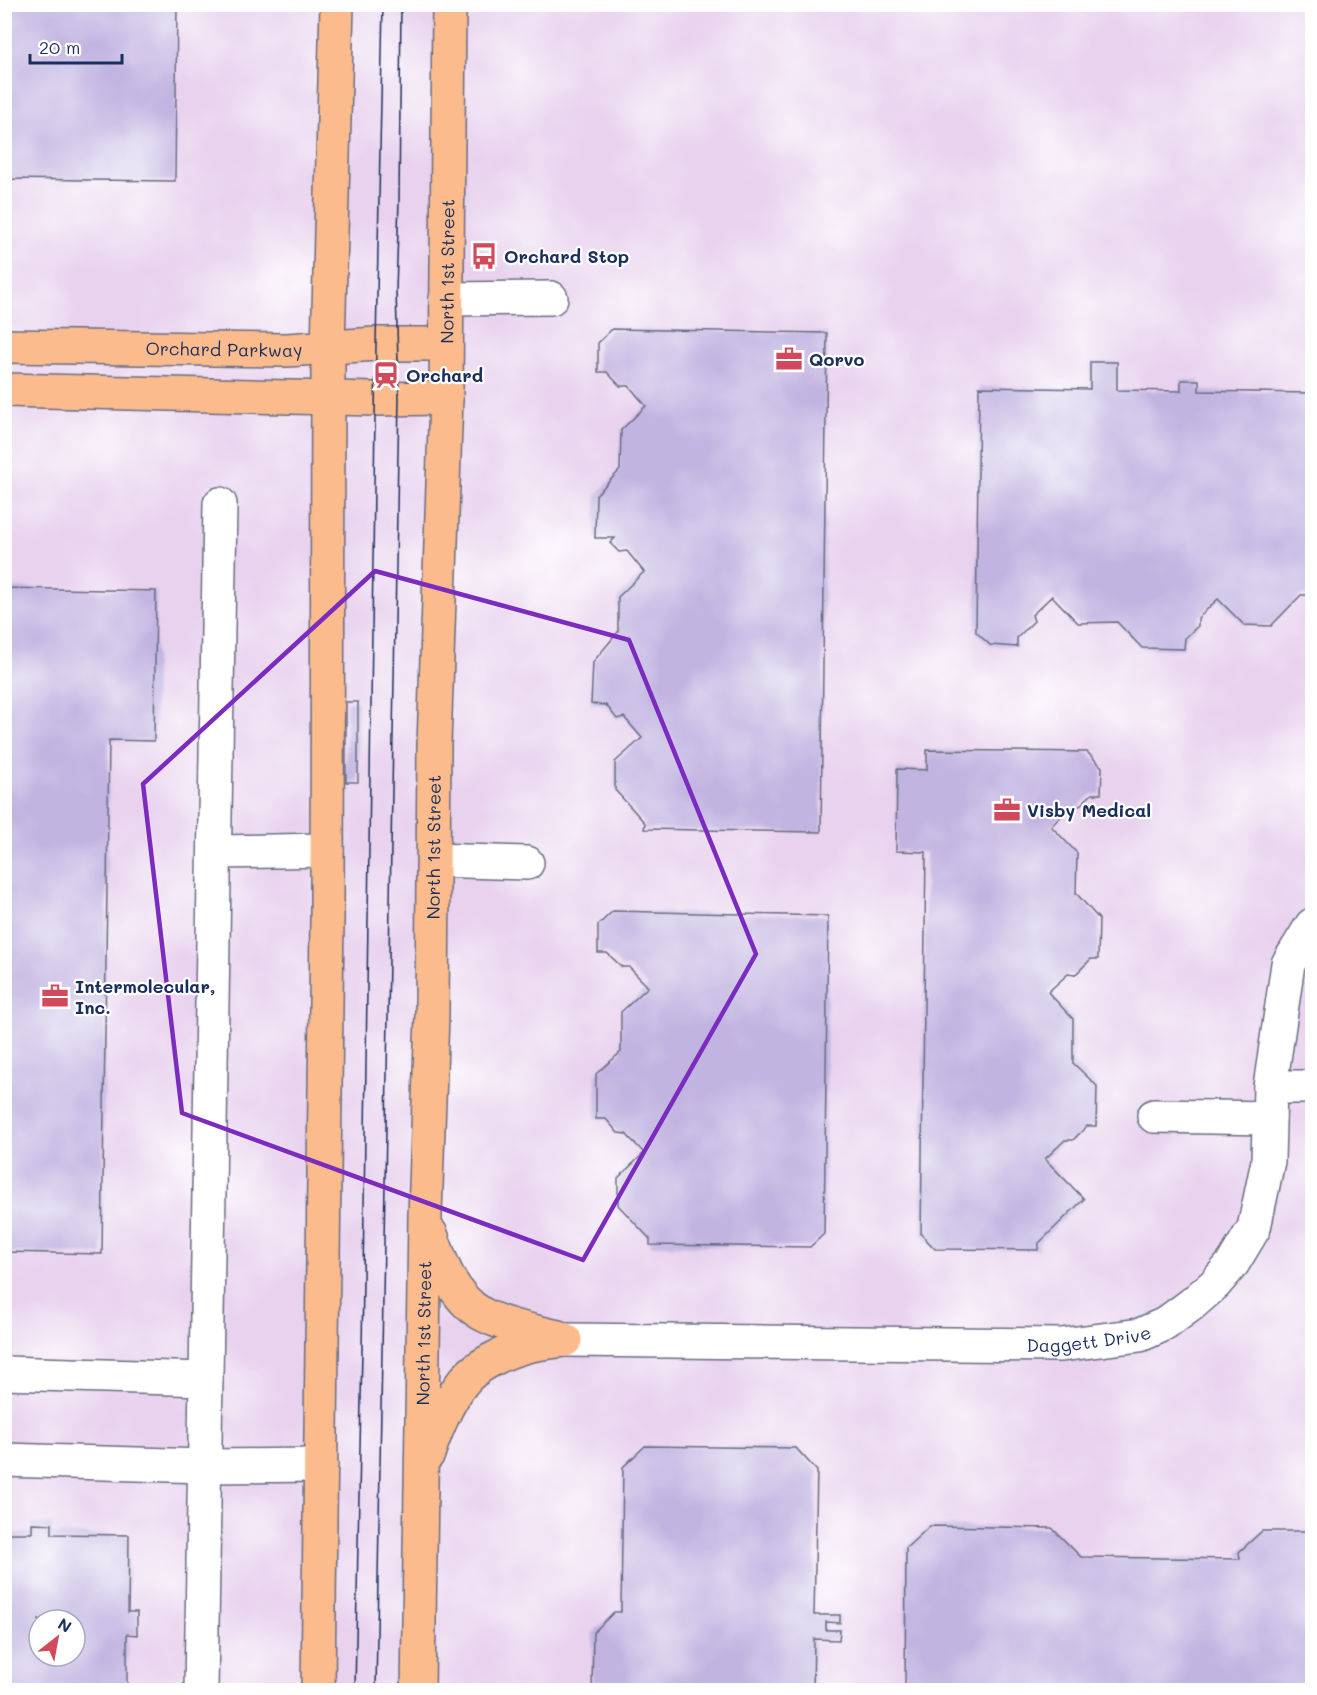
<svg xmlns="http://www.w3.org/2000/svg" width="1317" height="1695" viewBox="0 0 1317 1695" font-family="Mali,sans-serif">
	<rect width="100%" height="100%" fill="#fff"/>
	<filter id="ink" filterUnits="userSpaceOnUse"><feTurbulence type="fractalNoise" baseFrequency=".0167" numOctaves="2"/><feDisplacementMap in="SourceGraphic" scale="12" xChannelSelector="R" yChannelSelector="G"/><feConvolveMatrix kernelMatrix="1 2 1 2 8 2 1 2 1" color-interpolation-filters="sRGB"/></filter>
	<filter id="wash" filterUnits="userSpaceOnUse"><feTurbulence type="fractalNoise" baseFrequency=".008" numOctaves="4" result="noise"/><feDisplacementMap in="SourceGraphic" scale="24" xChannelSelector="R" yChannelSelector="G"/><feGaussianBlur stdDeviation="1.35" result="paint"/><feColorMatrix in="noise" values="0 0 0 0 0 0 0 0 0 0 0 0 0 0 0 0 0 1.4 0 .05"/><feComposite in="paint" operator="in"/></filter>
	<g filter="url(#wash)">
		<rect width="100%" height="100%" fill="#f3dec2"/>
		<path fill="#e8d2ee" fill-rule="evenodd" d="M5 5H1312V1690H5ZM39 1620H75V1656H39Z"/>
		<g id="blocks">
			<g fill="#c1b4e1" fill-rule="evenodd">
				<path d="M4 4H177L175 181 4 179Z"/>
				<path d="M612 329 827 333 821 832 644 829 645 823 615 790V762L642 738 624 717 617 719 606 705 591 704 593 662 618 632V597L644 572 627 551 619 552 610 543 615 538H595L596 495 620 470 621 430 646 406 629 386H620L607 372H598V343Z"/>
				<path d="M1090 362H1117V390L1181 391V380H1199V391L1311 393 1309 595H1301L1271 626 1244 625 1218 599 1198 618V626L1185 638 1184 649 1142 648 1117 622 1078 623 1052 596 1032 615 1034 621 1017 638V647L990 645 976 632 979 387 1090 389Z"/>
				<path d="M4 588 156 591 154 741 109 740 102 1254 4 1252Z"/>
				<rect x="346" y="702" width="12" height="80"/>
				<path d="M927 750 1087 752 1102 767 1101 794H1092L1077 808H1070L1051 826 1077 853 1076 893 1099 919 1098 959H1091L1075 975 1068 974 1048 992 1073 1019V1063L1097 1086 1096 1126H1087L1073 1140H1065L1045 1159 1084 1199 1039 1243 1038 1250 935 1249 921 1234 926 852 896 851 897 769 927 770Z"/>
				<path d="M613 911 828 916 824 1234 810 1247 650 1245V1239L618 1205V1178L644 1153 626 1134 618 1133 606 1119H596V1074L621 1052V1012L648 987 629 967H622L607 953H598V925Z"/>
				<path d="M645 1446 796 1448 817 1471 814 1615H840V1623L826 1622V1630H840L839 1640 814 1639 813 1690H592L593 1633 614 1612H621L623 1467Z"/>
				<path d="M32 1523 52 1524V1534L129 1535 128 1612H137V1635L127 1634V1690H4V1533H32ZM39 1620H75V1656H39Z"/>
				<path d="M930 1526 1052 1528 1081 1557 1240 1559 1239 1552 1262 1531H1312V1690H905L906 1548Z"/>
			</g>
		</g>
	</g>
	<g filter="url(#ink)">
		<use href="#blocks" fill-opacity="0" stroke="#676c81" stroke-width="1.5"/>
		<g fill="none" stroke-linecap="round" stroke-linejoin="round">
			<defs>
				<g id="minor">
					<path d="M446 299 551 298"/>
					<path d="M215 852 327 850"/>
					<path d="M434 860 527 863"/>
					<path d="M1270 1087H1312"/>
					<path d="M1154 1116 1269 1118"/>
					<path id="s1" d="M565 1340 1061 1345 1140 1335 1165 1324 1192 1304 1215 1284 1233 1263 1254 1228 1268 1161 1270 1087 1288 964 1312 925"/>
					<path d="M4 1373 206 1379"/>
					<path d="M4 1460 204 1466 321 1465"/>
					<path d="M201 1690 220 504"/>
				</g>
				<g id="major">
					<path id="s2" d="M4 346 287 350 376 344H446"/>
					<path d="M4 390 375 399 446 398"/>
					<path d="M431 1234C441 1263 453 1298 482 1314 504 1326 534 1331 558 1337"/>
					<path d="M428 1454C436 1430 447 1402 463 1382 475 1366 504 1352 523 1347 537 1343 551 1342 565 1340"/>
					<path d="M318 1690 327 919 328 348 337 4"/>
					<path id="s3" d="M418 1690 425 1215 432 1015 434 745 446 398 449 4"/>
				</g>
			</defs>
			<use href="#minor" stroke="#676c81" stroke-width="36"/>
			<use href="#major" stroke="#676c81" stroke-width="36"/>
			<use href="#minor" stroke="#fff" stroke-width="33"/>
			<use href="#major" stroke="#fbbb8d" stroke-width="33"/>
			<g stroke="#1b2f5e" stroke-width="1.5">
				<path d="M355 1690 362 1351 376 344 383 4"/>
				<path d="M376 1690 399 398 396 290 399 201 401 4"/>
			</g>
		</g>
	</g>
	<path fill="none" stroke="#7b2cbf" stroke-width="4.5" stroke-linejoin="round" d="M375 571 629 640 756 954 583 1260 182 1113 143 784Z"/>
	<defs>
		<symbol id="bus-bare" viewBox="-9 -9 18 18"><path d="M-5-6H5V4H4V6H2V4H-2V6H-4V4H-5ZM-3.5-4V0h7V-4ZM-3.5 1.2v1.5H-2V1.2ZM2 1.2v1.5H3.5V1.2Z" fill="#d1495b" stroke="#fff" stroke-width="2.5" paint-order="stroke"/></symbol>
		<symbol id="office-bare" viewBox="-9 -9 18 18"><path d="M-6-3h4V-5.5h4V-3h4V5H-6ZM-1-4.5V-3h2v-1.5ZM-6 0V1H6V0Z" fill="#d1495b" stroke="#fff" stroke-width="2.5" paint-order="stroke"/></symbol>
		<symbol id="station-bare" viewBox="-9 -9 18 18"><path d="M-3-6H3Q5-6 5-4V2Q5 4 3 4L4.5 6H3L1.5 4h-3L-3 6H-4.5L-3 4Q-5 4-5 2V-4Q-5-6-3-6ZM-3.5-4v3h7v-3ZM-3.5 1v1.5H-2V1ZM2 1v1.5H3.5V1Z" fill="#d1495b" stroke="#fff" stroke-width="2.5" paint-order="stroke"/></symbol>
	</defs>
	<g fill-rule="evenodd">
		<use href="#bus-bare" x="465" y="237" width="38" height="38"/>
		<use href="#office-bare" x="770" y="340" width="38" height="38"/>
		<use href="#station-bare" x="367" y="356" width="38" height="38"/>
		<use href="#office-bare" x="988" y="791" width="38" height="38"/>
		<use href="#office-bare" x="36" y="977" width="38" height="38"/>
	</g>
	<g text-anchor="middle" dominant-baseline="central" stroke-width="4.5" stroke-linejoin="round" paint-order="stroke">
		<g font-size="18" font-weight="bold" fill="#1b2f5e" stroke="#fff" text-anchor="start">
			<text x="504" y="256">Orchard Stop</text>
			<text x="809" y="359">Qorvo</text>
			<text x="406" y="375">Orchard</text>
			<text x="1027" y="810">Visby Medical</text>
			<text x="75" y="986">Intermolecular,<tspan x="75" dy="21">Inc.</tspan></text>
		</g>
		<g font-size="18" fill="#1b2f5e" stroke="#fff">
			<text stroke="none"><textPath href="#s3" startOffset="1419">North 1st Street</textPath></text>
			<text stroke="none"><textPath href="#s2" startOffset="220">Orchard Parkway</textPath></text>
			<text stroke="none"><textPath href="#s3" startOffset="843">North 1st Street</textPath></text>
			<text stroke="none"><textPath href="#s3" startOffset="357">North 1st Street</textPath></text>
			<text stroke="none"><textPath href="#s1" startOffset="524">Daggett Drive</textPath></text>
		</g>
	</g>
	<rect width="1317" height="1695" fill="none" stroke="#fff" stroke-width="24"/>
	<g transform="translate(57 1638) rotate(31)"><circle r="28" fill="#ffffff" stroke="#a4acbf" stroke-width="1.5"/>
	<path d="M0-4.5L10 22L0 15L-10 22Z" fill="#d1495b"/>
	<text y="-9" font-size="16" font-weight="bold" text-anchor="middle" fill="#1b2f5e">N</text>
	</g>
	<path d="M30 54v9h92v-9" fill="none" stroke="#1b2f5e" stroke-width="3"/>
	<text x="39" y="54" font-size="18" fill="#1b2f5e" stroke="#ffffff" stroke-width="4.5" paint-order="stroke">20 m</text>
</svg>
